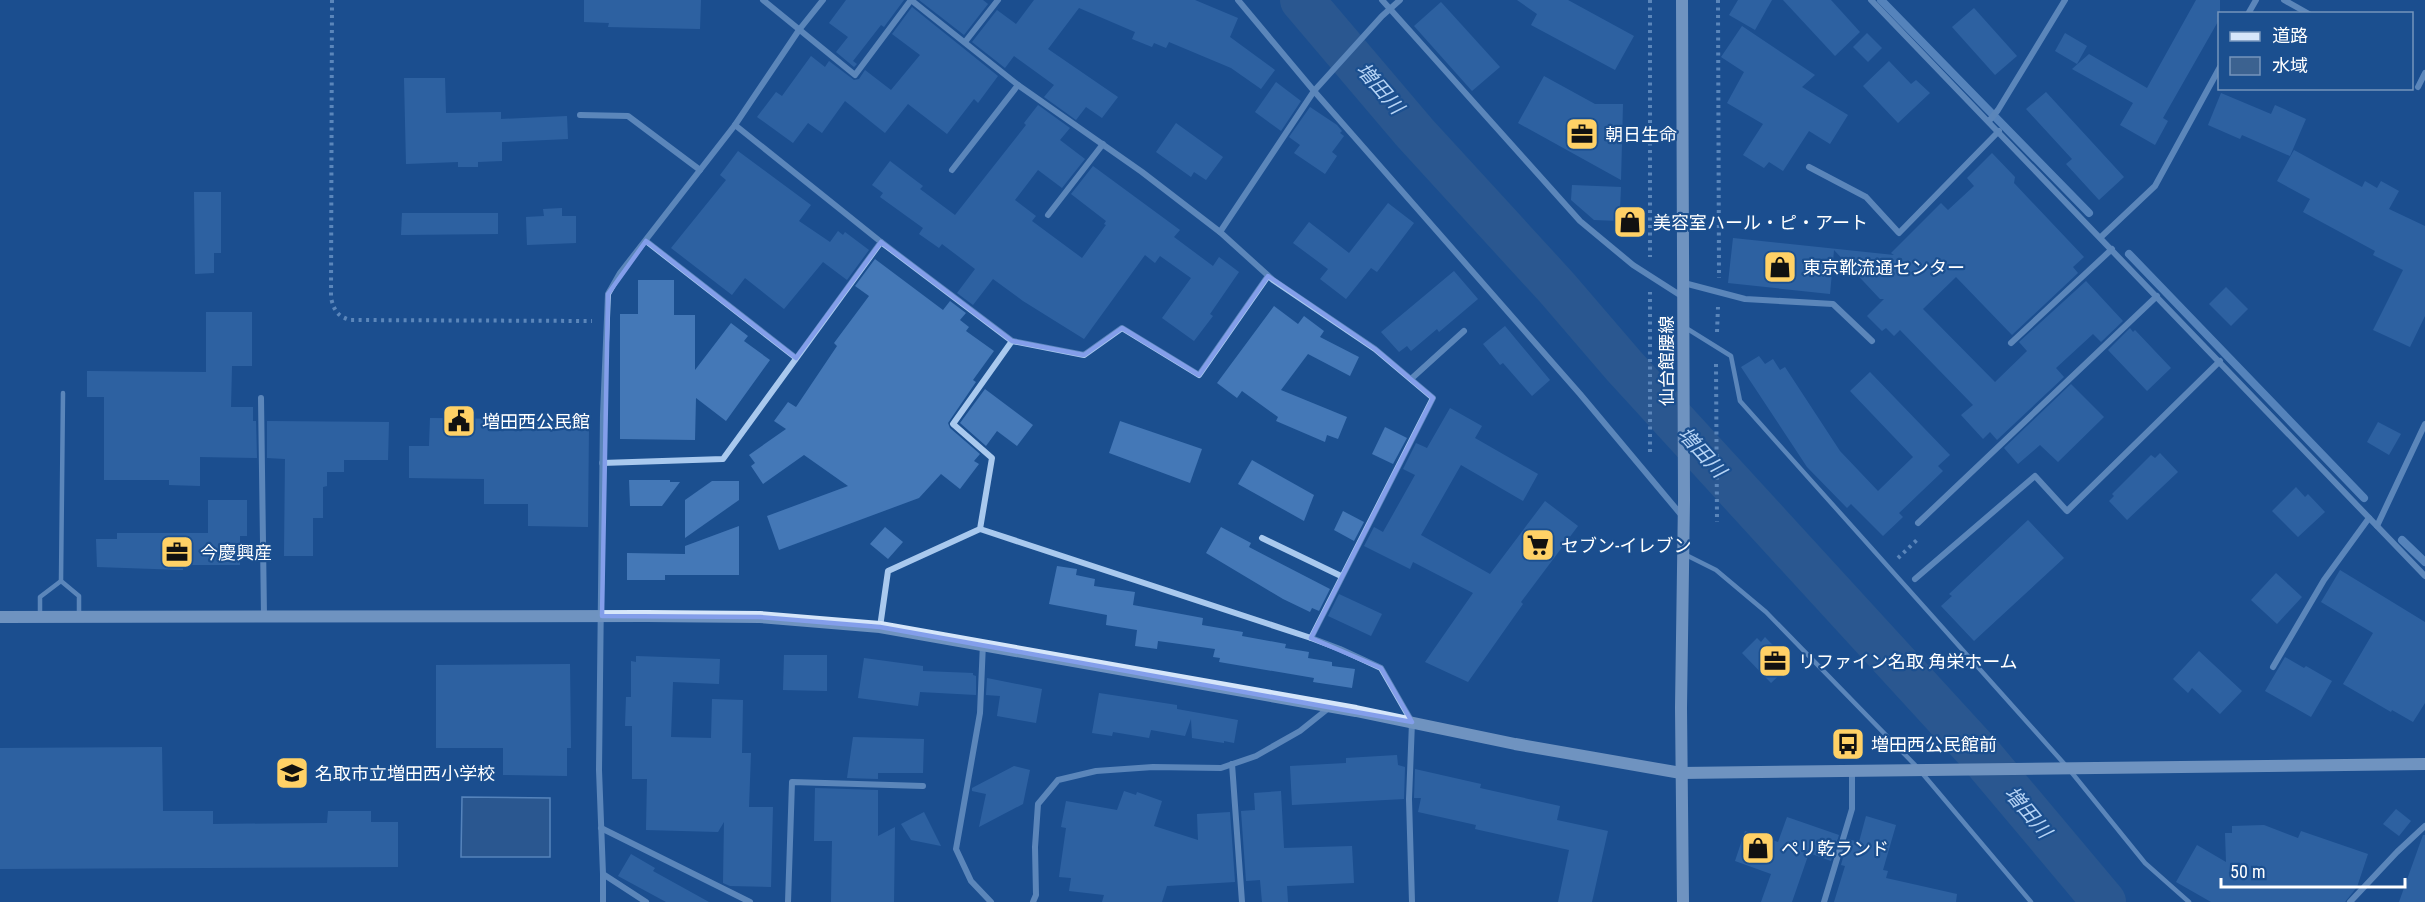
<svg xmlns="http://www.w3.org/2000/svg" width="2425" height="902" viewBox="0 0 2425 902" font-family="'Roboto Condensed','Noto Sans JP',sans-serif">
	<rect width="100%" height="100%" fill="#1b4f8f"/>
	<path fill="#3c6290" stroke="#9cc4f0" stroke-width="1.5" d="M462 797 550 798V857H461Z"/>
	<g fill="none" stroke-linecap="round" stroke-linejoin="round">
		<g stroke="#9cc4f0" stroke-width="8">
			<path d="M1881 0 2089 213"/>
			<path d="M2129 254 2364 498"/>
			<path d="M2402 540 2425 562"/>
		</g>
		<path stroke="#3c6290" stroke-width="44" d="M1302 0 1415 133 1557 288 1624 366 1978 752 2104 902"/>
	</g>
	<g fill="#4478b7">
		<path d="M584 0H701L700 29 608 27 609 23 584 22Z"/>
		<path d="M846 0H904L884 27 881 25 853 61 857 64 854 67 836 52 848 37 829 23Z"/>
		<path d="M919 0H983L988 4 964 35Z"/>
		<path d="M1034 0H1195L1238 18 1230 37 1275 70 1261 89 1231 68 1169 42 1166 48 1154 43 1152 47 1132 39 1135 32 1079 8 1048 49 1118 97 1102 118 1086 107 1076 120 1044 97 1054 85 1014 56 1005 68 972 42 997 10 1016 24Z"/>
		<path d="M1517 0H1568L1634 36 1615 70 1531 25 1537 14Z"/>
		<path d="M1738 0H1772L1755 30 1729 15Z"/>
		<path d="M1783 0H1831L1860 32 1835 56Z"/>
		<path d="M2196 0H2220V18L2163 118 2168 121 2155 145 2120 125 2133 103 2072 69 2089 54 2147 88Z"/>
		<path d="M1441 2 1500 67 1472 91 1414 26Z"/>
		<path d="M912 7 998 76 978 103 974 99 947 134 908 104 885 133 845 101 822 133 808 123 793 143 757 117 776 92 782 96 811 56 825 67 829 61 854 80 859 79 865 70 891 90 920 55 892 34Z"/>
		<path d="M1974 8 2017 56 1995 75 1952 27Z"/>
		<path d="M1742 26 1815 75 1802 87 1848 115 1830 144 1809 131 1783 171 1769 162 1764 168 1743 155 1763 124 1727 103 1744 72 1721 57Z"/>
		<path d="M1867 33 1882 48 1868 62 1853 47Z"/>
		<path d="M2065 33 2087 46 2077 64 2055 51Z"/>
		<path d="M1889 61 1911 84 1916 80 1930 93 1898 123 1863 86Z"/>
		<path d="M1544 76 1595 104H1623L1621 180 1518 123Z"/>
		<path d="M404 78H445L446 113 501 112V119L567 116 568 139 502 142V161L478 162V167H458V162L406 164Z"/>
		<path d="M1276 82 1301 101 1281 131 1255 112Z"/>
		<path d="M2046 92 2124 177 2099 200 2066 164 2072 159 2026 109Z"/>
		<path d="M2221 93 2271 114 2275 105 2306 119 2290 156 2242 135 2240 139 2208 125Z"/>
		<path d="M1038 105 1070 128 1060 140 1085 159 1062 188 1038 170 1015 200 1036 216 1032 221 1082 258 1106 225 1104 224 1106 221 1071 194 1093 166 1180 230 1174 237 1213 266 1219 257 1239 272 1210 314 1213 316 1194 341 1162 318 1191 278 1160 256 1155 263 1145 255 1084 339 1023 301 993 279 973 305 957 293 975 269 942 244 939 248 919 234 923 228 880 197 883 193 872 185 890 161 923 186 920 189 955 215 1026 125 1024 123Z"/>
		<path d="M1310 107 1337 125 1342 131 1340 133 1344 136 1332 152 1337 156 1325 174 1294 153 1300 145 1289 137Z"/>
		<path d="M1176 123 1223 157 1206 180 1194 172 1191 177 1156 152Z"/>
		<path d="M2294 150 2362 187 2365 181 2377 188 2381 181 2399 191 2389 209 2425 226V316L2410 347 2373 330 2403 270 2373 255 2375 251 2303 212 2310 199 2277 181Z"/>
		<path d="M738 151 811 205 799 221 830 242 838 231 843 235 845 232 869 250 847 280 823 262 784 309 745 278 732 295 671 248 726 180 720 175Z"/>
		<path d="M1992 153 2015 177 2014 183 2084 257 2073 267 2078 273 2012 335 1956 277 1923 309 1995 382 2027 351 2019 342 2086 281 2123 321 2101 342 2093 334 2056 368 2064 377 1997 440 1990 432 1983 439 1961 415 1973 405 1900 330 1894 336 1886 328 1882 331 1867 316 1884 299H1880L1834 250 1830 294 1728 283 1733 238 1894 255 1891 253 1941 203 1948 210 1974 186 1967 178Z"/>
		<path d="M1572 185 1621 187 1620 209H1642L1641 232 1618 231 1619 221 1594 220 1571 200Z"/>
		<path d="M194 192H221V253H214V273L195 274Z"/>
		<path d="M1388 203 1414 223 1377 272 1371 268 1346 299 1320 279 1328 269 1293 243 1309 222 1349 253Z"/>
		<path d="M562 208V216H576V243L527 245 526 217 544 216 543 209Z"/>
		<path d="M402 213H498V234L401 235Z"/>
		<path d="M875 259 943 310 950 301 966 313 960 320 969 327 966 331 994 351 973 380 976 382 948 423 950 428 980 454 974 461 979 464 960 489 941 474 919 498 779 550 767 516 848 486 804 455 763 484 751 466 755 463 749 455 786 429 774 421 788 402 796 407 837 346 834 343 869 296 855 286Z"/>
		<path d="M1454 271 1478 299 1439 332 1437 329 1411 351 1407 346 1399 352 1381 332Z"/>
		<path d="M638 280H674V315H695V370L731 323 748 336 744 341 770 360 726 421 696 398 695 440 620 439V314H638Z"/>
		<path d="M2226 287 2248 309 2231 326 2209 304Z"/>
		<path d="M1274 306 1298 324 1304 316 1324 331 1320 337 1359 357 1350 376 1308 354 1281 390 1347 417 1338 439 1327 435 1325 442 1276 421 1278 417 1242 391 1237 398 1217 383Z"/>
		<path d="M206 312H252V366H232L231 407H253V421H256L257 458 200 457V486L169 485V480H104V397H87V371L206 372Z"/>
		<path d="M1505 326 1550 380 1532 396 1503 363 1500 365 1483 344Z"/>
		<path d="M2130 328 2133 332 2135 330 2171 368 2147 391 2108 350Z"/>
		<path d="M1759 356 1765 364 1773 359 1780 370 1785 367 1840 451 1878 491 1913 457 1850 391 1870 372 1950 455 1938 466 1943 471 1899 513 1903 517 1883 536 1851 504 1847 508 1807 467 1741 367Z"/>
		<path d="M2071 384 2104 417 2058 462 2040 445 2018 464 2004 448Z"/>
		<path d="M985 389 1033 425 1017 446 997 431 986 446 960 423Z"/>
		<path d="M1450 408 1482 426 1475 438 1538 474 1523 501 1461 465 1421 535 1490 574 1545 501 1578 526 1521 602 1523 604 1468 682 1425 662 1473 593 1413 562 1410 569 1364 546 1374 527 1383 532 1415 475 1403 469 1416 443 1427 448Z"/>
		<path d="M430 418 521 419V423L589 424 588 527 528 526V504H484V479L409 478V446H429Z"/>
		<path d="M267 421 389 422 388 460H344V472H327V486L323 487V518H313V556H284L285 459 267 458Z"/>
		<path d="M1120 421 1202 449 1190 483 1109 453Z"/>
		<path d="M2378 422 2401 434 2389 455 2367 442Z"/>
		<path d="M1385 427 1407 438 1393 464 1372 454Z"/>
		<path d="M2160 453 2178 472 2127 520 2109 501 2114 496 2112 494 2151 455 2155 458Z"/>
		<path d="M1252 460 1314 495 1304 521 1238 484Z"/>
		<path d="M629 480H670V482H680L662 506H630Z"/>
		<path d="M712 481H739V500L685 538V500Z"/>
		<path d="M2296 487 2305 497 2308 494 2325 512 2298 537 2272 511Z"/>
		<path d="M208 500H247V536H240V565H183V570L97 567 96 539H117V533H208Z"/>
		<path d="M1343 511 1364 522 1354 541 1334 530Z"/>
		<path d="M2028 520 2064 558 1974 641 1941 606 1952 596 1949 594Z"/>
		<path d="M739 526V575H665V580H627V553L685 554V546Z"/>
		<path d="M885 527 903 542 888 559 870 544Z"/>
		<path d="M1221 527 1251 543 1249 547 1330 589 1319 611 1312 608 1310 612 1283 599 1206 553Z"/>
		<path d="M1057 566 1077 569 1076 575 1095 579 1094 586 1135 592 1133 605 1203 618 1202 625 1243 632 1242 636 1286 644 1285 648 1309 652 1308 658 1332 662V666L1355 669 1352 688 1313 682 1314 678 1219 662 1220 658 1213 657 1215 649 1158 641 1157 649 1135 646 1137 630 1106 625 1107 615 1049 604Z"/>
		<path d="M2340 570 2425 622V703L2413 722 2392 710 2391 712 2343 684 2373 633 2321 602Z"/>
		<path d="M2276 573 2302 597 2277 624 2251 600Z"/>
		<path d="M1339 594 1382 614 1371 636 1328 616Z"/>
		<path d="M1765 637 1791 664 1771 683 1742 653 1757 638 1761 642Z"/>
		<path d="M2199 651 2242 691 2220 714 2192 688 2188 693 2173 679Z"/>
		<path d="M784 655H827V691L783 690Z"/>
		<path d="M636 656 720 659 719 684 673 682 671 737 711 738 712 699 743 700 742 753H751L749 807H773L771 887 730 886 723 883 724 822 718 832 646 830 647 779H632V726H625L626 697H631V661L636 662Z"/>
		<path d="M2285 657 2304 668 2306 666 2332 681 2311 717 2265 691Z"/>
		<path d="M864 658 923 666V671L973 673V675L976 676V695L920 692 918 706 858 698Z"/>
		<path d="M570 664 571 748H567V776L503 775V748H436V665Z"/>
		<path d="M987 678 1042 689 1036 723 997 716 1000 696 986 695Z"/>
		<path d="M1099 693 1177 705V709L1238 720 1234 743 1224 741V743L1192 738 1191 719 1185 736 1151 730 1149 738 1113 732 1112 736 1092 733Z"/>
		<path d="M853 737 924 739 923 773H878V779L847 778Z"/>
		<path d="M162 747 163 811H213V824L327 823 328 811H371V822H398V867L0 869V748Z"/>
		<path d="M1397 755 1398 765 1405 767 1404 799 1292 805 1290 766 1346 763V758Z"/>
		<path d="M1014 766 1030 770 1023 804 979 827 986 794 972 791V788Z"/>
		<path d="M1415 769 1481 784 1480 788 1560 806 1557 820 1608 831 1592 902H1558L1569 850 1475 829 1476 825 1418 812 1421 798H1414Z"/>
		<path d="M815 788 878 790V836L895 827 894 902H831L832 841H814Z"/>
		<path d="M1124 791 1136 795 1137 792 1162 801 1154 826 1198 840 1197 814 1230 812 1235 882 1167 886 1162 902H1102L1104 895 1069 891 1071 878 1059 877 1066 828 1061 827 1066 801 1117 810Z"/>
		<path d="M1281 791 1284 848 1352 846 1354 883 1287 886 1288 902H1262L1260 880 1246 881 1241 811 1255 810 1254 793Z"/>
		<path d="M2396 809 2411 821 2399 836 2383 824Z"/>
		<path d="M924 812 941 846 911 840 901 824Z"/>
		<path d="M1866 816 1896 825 1883 870 1888 871 1886 878 1957 894 1956 902H1834L1845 866 1841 865 1848 839 1859 842Z"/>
		<path d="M1787 817 1839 835 1831 861 1809 853 1792 902H1761L1771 874 1735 861 1745 831 1778 842Z"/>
		<path d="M2264 825 2298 838 2301 831 2368 854 2357 887 2345 902H2211L2176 882 2197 845 2226 862 2225 833H2232V826Z"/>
		<path d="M2423 835H2425V902H2399Z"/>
		<path d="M631 854 655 868 653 871 709 902H666L618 876Z"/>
	</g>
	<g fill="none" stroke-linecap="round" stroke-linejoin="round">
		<g stroke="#a9c9ee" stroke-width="4" stroke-dasharray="3 4.5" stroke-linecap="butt">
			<path d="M332 0 331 298C334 310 337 316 350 320L592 321"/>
			<path d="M1650 0V257"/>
			<path d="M1718 0 1719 278"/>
			<path d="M1717 332 1718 307"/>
			<path d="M1716 364 1717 522"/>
			<path d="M1650 452V292"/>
			<path d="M1898 558 1919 538"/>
		</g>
		<g stroke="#a9c9ee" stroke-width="4.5">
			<path d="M1686 328 1731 356 1740 401 2068 768 2145 863 2189 902"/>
			<path d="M63 393 61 581 79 596V617"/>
			<path d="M1686 555 1716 570 1766 612 1917 767"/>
			<path d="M40 617V597L61 581"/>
			<path d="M1922 773 2031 902"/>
		</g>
		<g stroke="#a9c9ee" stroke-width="6">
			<path d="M763 0 855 75 911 0"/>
			<path d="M911 0 1018 85 1142 172 1220 232 1273 280 1375 349 1433 398 1311 638 1340 649 1381 668 1412 722 1409 799 1412 902"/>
			<path d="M1238 0 1314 91 1580 394 1683 517"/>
			<path d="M1382 0 1580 221 1633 265 1683 297"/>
			<path d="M1871 0 2425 576"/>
			<path d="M2284 0 2309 14"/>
			<path d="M2248 14 2256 0"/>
			<path d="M965 42 998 0"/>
			<path d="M2418 87 2425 73"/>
			<path d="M580 115 628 116 700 170"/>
			<path d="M1989 121 1998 110 2065 0"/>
			<path d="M735 125 881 242 1012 341 953 424 992 458 980 529 888 571 880 627"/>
			<path d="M1809 167 1866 197 1899 233 1999 131"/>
			<path d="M952 170 1018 85"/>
			<path d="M1048 215 1103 144"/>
			<path d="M1220 232 1314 91 1382 16 1400 0"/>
			<path d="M2101 237 2155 186 2220 67"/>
			<path d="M646 241 796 358"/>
			<path d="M1684 283 1745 299 1833 304 1872 341"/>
			<path d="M1012 341 1084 355 1122 328 1199 375 1268 276"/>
			<path d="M2011 343 2112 249"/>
			<path d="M1411 379 1464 331"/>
			<path d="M261 398 264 616"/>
			<path d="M602 463 723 459 881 242"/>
			<path d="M1918 523 2157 296"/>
			<path d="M2377 526 2425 424"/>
			<path d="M980 529 1311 638"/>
			<path d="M1262 538 1341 576"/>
			<path d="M1915 579 2035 476 2067 511 2220 361"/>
			<path d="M983 643 980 713 956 849 971 881 991 902"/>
			<path d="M2273 667 2324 580 2369 518"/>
			<path d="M1232 764 1242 902"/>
			<path d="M601 828 750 902"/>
			<path d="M603 874V902"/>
			<path d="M646 902 603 874 599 770 603 415 608 294 620 273 735 125 799 30 823 0"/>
			<path d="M788 902 792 782 923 786"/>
			<path d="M1033 902 1036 895 1035 847 1038 804 1058 780 1096 771 1153 767 1221 768 1256 756 1300 731 1330 707"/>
			<path d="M1824 902 1852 809V771"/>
			<path d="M2350 902 2397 852 2425 826"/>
		</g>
		<g stroke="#d6e6fa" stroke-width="12">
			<path d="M1682 0 1684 500 1681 708 1683 902"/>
			<path d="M0 617 647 616 760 617 880 627 1356 711 1515 744 1681 773 2425 764"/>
		</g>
	</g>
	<path d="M0 0H2425V902H0ZM646 241 796 358 881 242 1012 341 1084 355 1122 328 1199 375 1268 276 1375 349 1433 398 1311 638 1381 668 1412 722 880 627 760 617 602 616 608 294Z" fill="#1b4f8f" fill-opacity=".55" fill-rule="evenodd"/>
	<path fill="none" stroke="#839eea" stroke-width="4.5" stroke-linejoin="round" d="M646 241 796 358 881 242 1012 341 1084 355 1122 328 1199 375 1268 276 1375 349 1433 398 1311 638 1381 668 1412 722 880 627 760 617 602 616 608 294Z"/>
	<defs>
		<symbol id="office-square" viewBox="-11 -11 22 22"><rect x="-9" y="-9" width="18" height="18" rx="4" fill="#ffd166" stroke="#1b4f8f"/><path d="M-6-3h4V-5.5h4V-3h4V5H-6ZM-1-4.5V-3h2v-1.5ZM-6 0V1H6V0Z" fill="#111"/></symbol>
		<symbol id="shop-square" viewBox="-11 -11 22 22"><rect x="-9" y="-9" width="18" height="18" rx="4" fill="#ffd166" stroke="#1b4f8f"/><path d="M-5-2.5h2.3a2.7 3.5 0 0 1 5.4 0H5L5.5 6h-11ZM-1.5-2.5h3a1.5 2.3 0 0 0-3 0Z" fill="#111"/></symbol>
		<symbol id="civic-square" viewBox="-11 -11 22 22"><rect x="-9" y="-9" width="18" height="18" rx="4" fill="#ffd166" stroke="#1b4f8f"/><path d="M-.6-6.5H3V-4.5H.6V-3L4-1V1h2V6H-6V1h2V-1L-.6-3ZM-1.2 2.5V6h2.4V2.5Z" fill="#111"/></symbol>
		<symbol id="supermarket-square" viewBox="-11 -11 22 22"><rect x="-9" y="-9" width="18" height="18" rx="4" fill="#ffd166" stroke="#1b4f8f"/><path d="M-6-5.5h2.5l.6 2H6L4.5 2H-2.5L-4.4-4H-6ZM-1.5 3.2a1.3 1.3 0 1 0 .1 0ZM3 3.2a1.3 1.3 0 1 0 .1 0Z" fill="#111"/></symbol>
		<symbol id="bus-square" viewBox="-11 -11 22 22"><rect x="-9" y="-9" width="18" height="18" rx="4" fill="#ffd166" stroke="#1b4f8f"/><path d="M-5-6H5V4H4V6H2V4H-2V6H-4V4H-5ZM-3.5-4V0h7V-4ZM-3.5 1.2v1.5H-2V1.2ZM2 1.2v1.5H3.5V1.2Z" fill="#111"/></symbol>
		<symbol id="school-square" viewBox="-11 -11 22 22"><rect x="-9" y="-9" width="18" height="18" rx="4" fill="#ffd166" stroke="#1b4f8f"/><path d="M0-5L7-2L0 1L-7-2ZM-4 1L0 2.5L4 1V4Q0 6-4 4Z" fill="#111"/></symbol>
	</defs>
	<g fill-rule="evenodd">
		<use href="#office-square" x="1563" y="115" width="38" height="38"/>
		<use href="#shop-square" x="1611" y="203" width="38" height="38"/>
		<use href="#shop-square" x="1761" y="248" width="38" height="38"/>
		<use href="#civic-square" x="440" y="402" width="38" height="38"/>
		<use href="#supermarket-square" x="1519" y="526" width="38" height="38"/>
		<use href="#office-square" x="158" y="533" width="38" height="38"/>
		<use href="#office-square" x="1756" y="642" width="38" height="38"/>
		<use href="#bus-square" x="1829" y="725" width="38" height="38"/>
		<use href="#school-square" x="273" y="754" width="38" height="38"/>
		<use href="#shop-square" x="1739" y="829" width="38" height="38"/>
	</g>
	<g text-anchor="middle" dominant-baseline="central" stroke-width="4.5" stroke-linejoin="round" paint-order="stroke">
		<g font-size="18" fill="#fff" stroke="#1b4f8f" text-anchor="start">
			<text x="1605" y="134">朝日生命</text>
			<text x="1653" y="222">美容室ハール・ピ・アート</text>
			<text x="1803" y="267">東京靴流通センター</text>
			<text x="482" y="421">増田西公民館</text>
			<text x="1561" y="545">セブン-イレブン</text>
			<text x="200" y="552">今慶興産</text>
			<text x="1798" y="661">リファイン名取 角栄ホーム</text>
			<text x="1871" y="744">増田西公民館前</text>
			<text x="315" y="773">名取市立増田西小学校</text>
			<text x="1781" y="848">ペリ乾ランド</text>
		</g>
		<g font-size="18" fill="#fff" stroke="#1b4f8f">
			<text transform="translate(1666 361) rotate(-90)">仙台館腰線</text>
		</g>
		<g font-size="20" font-style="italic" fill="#b5d3f5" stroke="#1b4f8f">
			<text transform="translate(1380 88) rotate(49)">増田川</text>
			<text transform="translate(1702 452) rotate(48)">増田川</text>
			<text transform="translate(2028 812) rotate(50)">増田川</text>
		</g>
	</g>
	<rect x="2218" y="12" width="195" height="78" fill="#1b4f8f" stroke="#7695bc" stroke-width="1.5"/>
	<rect x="2230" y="32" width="30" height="9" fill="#d6e6fa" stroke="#7695bc" stroke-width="1.5"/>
	<text x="2272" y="42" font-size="18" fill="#ffffff">道路</text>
	<rect x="2230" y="57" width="30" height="18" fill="#3c6290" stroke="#7695bc" stroke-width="1.5"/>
	<text x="2272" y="72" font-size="18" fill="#ffffff">水域</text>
	<path d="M2221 878v9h184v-9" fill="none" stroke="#ffffff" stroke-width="3"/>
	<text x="2230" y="878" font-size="18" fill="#ffffff" stroke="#1b4f8f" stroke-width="4.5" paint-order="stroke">50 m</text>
</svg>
